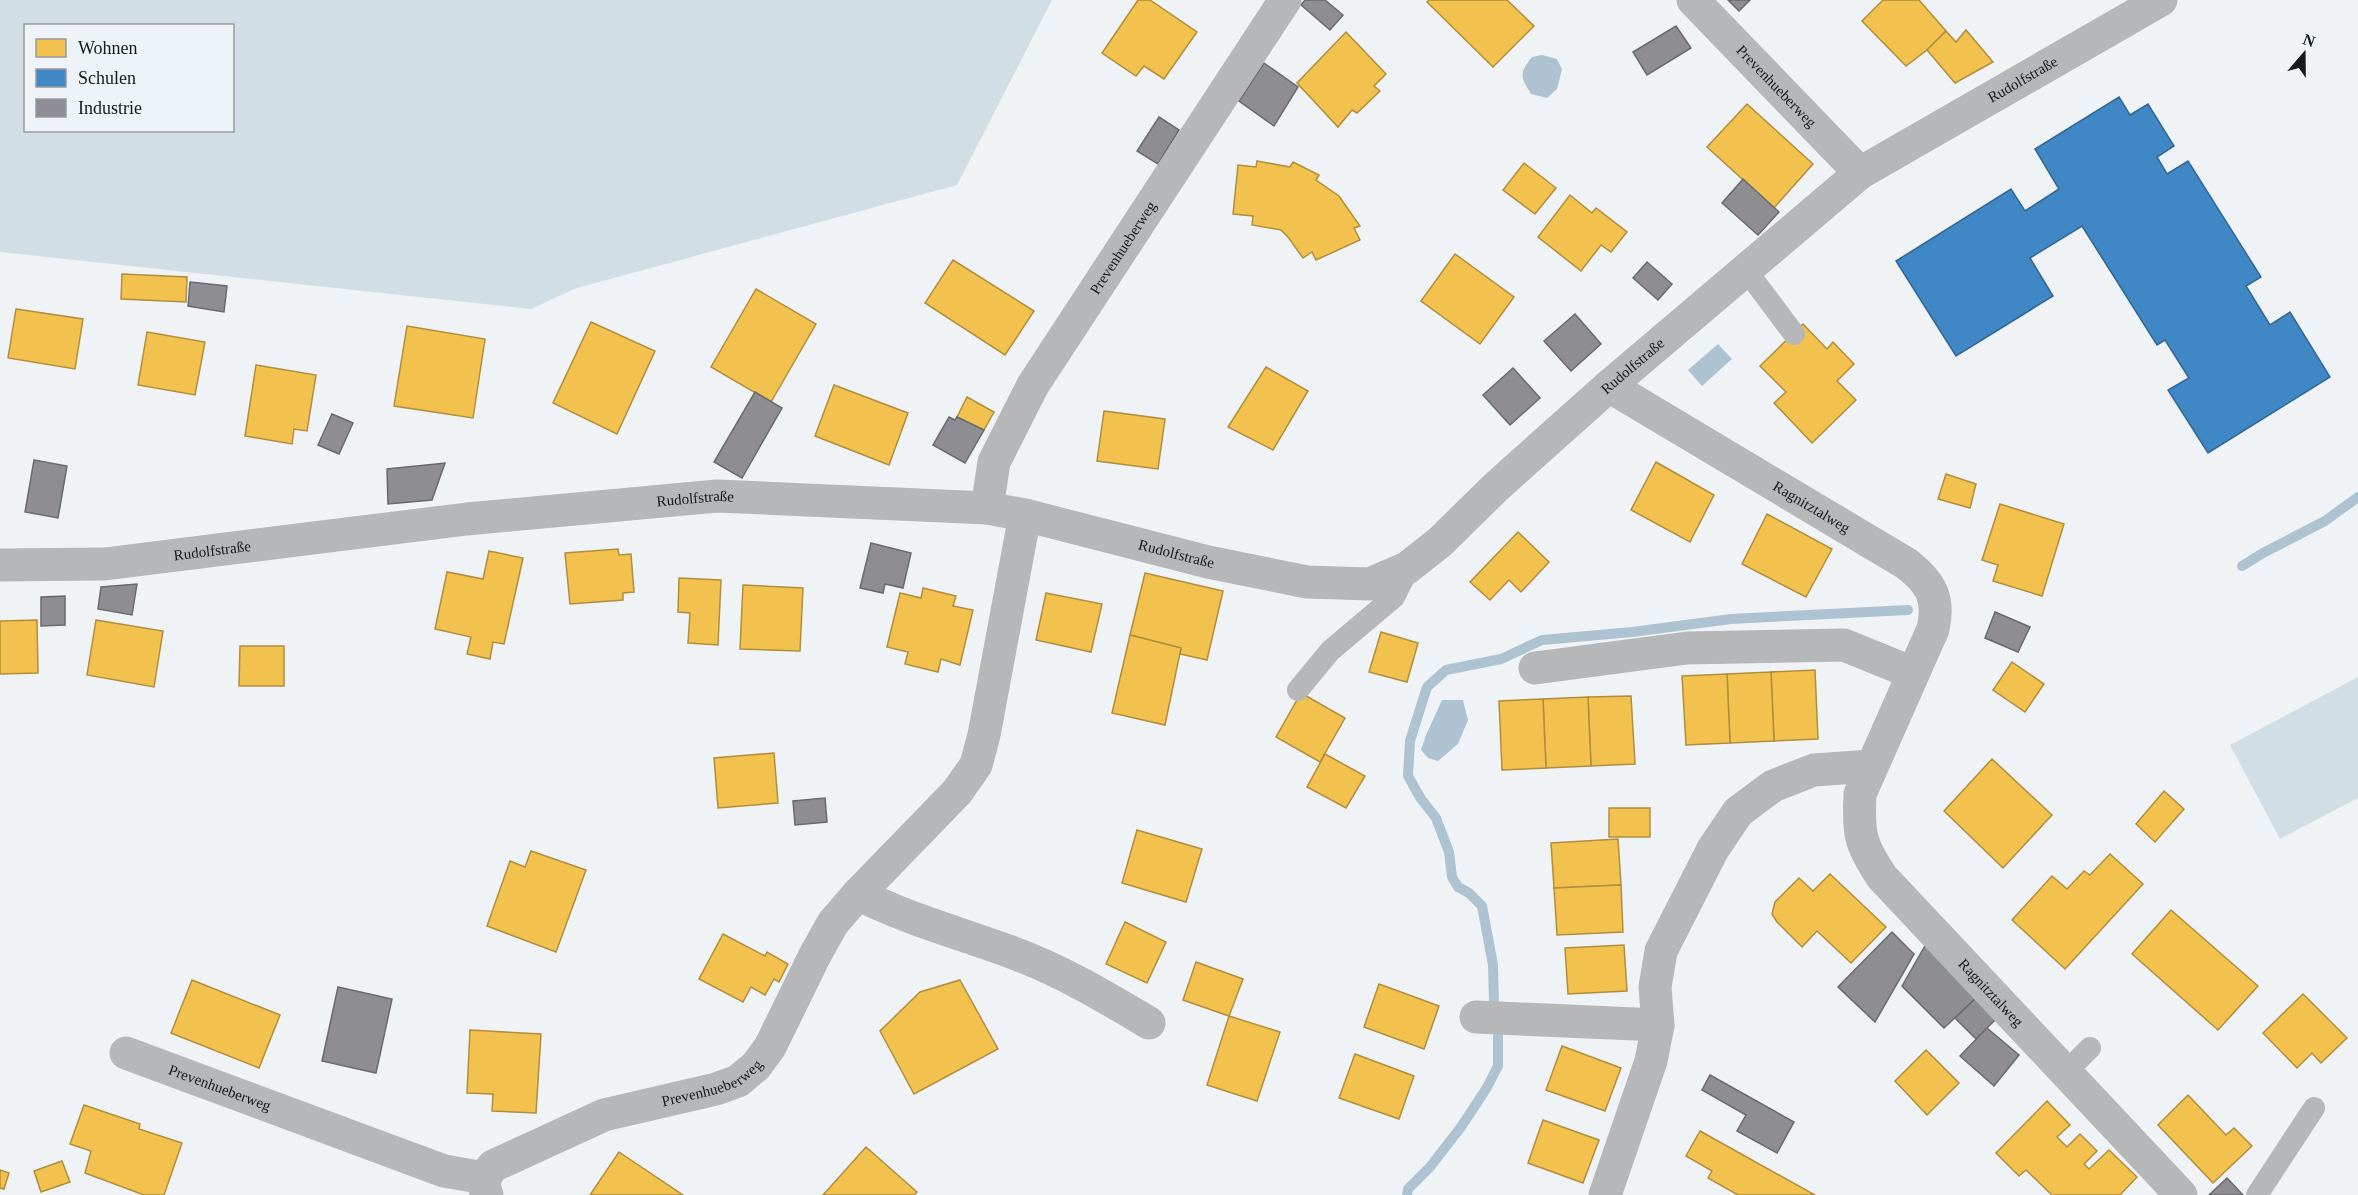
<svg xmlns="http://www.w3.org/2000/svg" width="2358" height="1195" viewBox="0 0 2358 1195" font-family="Georgia,serif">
	<rect width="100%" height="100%" fill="#f0f3f5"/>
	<g fill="#d2dee5" fill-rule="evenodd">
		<path d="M0 0H1052L957 185 577 288 531 309 0 252ZM26 26H232V130H26Z"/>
		<path d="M2358 677V798L2280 839 2230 745Z"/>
	</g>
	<g fill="#aec3d1">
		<path d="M1542 55 1557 59 1562 69 1557 89 1547 98 1531 94C1520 76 1519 73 1532 57Z"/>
		<path d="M1718 344 1732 359 1702 386 1688 370Z"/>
		<path d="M1442 700H1463L1468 720 1458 744 1438 761 1428 758 1421 750 1426 735Z"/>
	</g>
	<g fill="#f2c14e" stroke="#b08e3e" stroke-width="1.5">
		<path d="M1138 0H1150L1197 32 1164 79 1144 66 1136 76 1102 53Z"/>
		<path d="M1429 0H1507L1534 26 1493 67 1427 2Z"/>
		<path d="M1883 0H1919L1946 31 1927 50 1906 66 1862 21Z"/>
		<path d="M1966 30 1993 62 1955 83 1927 50 1946 31 1956 42Z"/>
		<path d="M1346 32 1386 74 1374 86 1380 91 1357 113 1352 110 1338 127 1297 83Z"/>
		<path d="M1747 104 1813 164 1774 208 1707 147Z"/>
		<path d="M1257 161 1290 167 1293 162 1319 175 1316 180 1339 196 1360 226 1354 228 1360 240 1316 260 1312 252 1303 258 1288 237 1281 230 1252 225 1253 216 1233 214 1238 165 1256 167Z"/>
		<path d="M1524 163 1556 188 1535 214 1503 190Z"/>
		<path d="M1570 195 1592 213 1596 208 1627 232 1611 252 1601 245 1581 271 1538 237Z"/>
		<path d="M1455 254 1514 297 1480 344 1421 301Z"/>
		<path d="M953 260 1034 311 1005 355 925 303Z"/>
		<path d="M122 274 187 277 186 302 121 299Z"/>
		<path d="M756 289 816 324 771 402 711 367Z"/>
		<path d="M16 309 83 319 75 369 8 358Z"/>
		<path d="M591 322 655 351 617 434 553 403Z"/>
		<path d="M1803 324 1827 349 1833 342 1854 364 1837 381 1856 400 1812 443 1774 403 1786 392 1760 366Z"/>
		<path d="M407 326 485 339 473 418 394 406Z"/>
		<path d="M147 332 205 342 195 395 138 385Z"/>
		<path d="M256 365 316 375 307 431 294 429 292 444 245 436Z"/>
		<path d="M1266 367 1308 391 1273 450 1228 427Z"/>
		<path d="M834 385 908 413 889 465 815 436Z"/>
		<path d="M967 397 994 412 984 430 957 417Z"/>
		<path d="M1104 411 1165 419 1158 469 1097 461Z"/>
		<path d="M1656 462 1714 495 1690 542 1631 510Z"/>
		<path d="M1946 474 1976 484 1970 508 1938 499Z"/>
		<path d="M2000 504 2064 524 2042 596 1993 581 1998 565 1982 560Z"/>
		<path d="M1767 514 1832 549 1806 597 1742 564Z"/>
		<path d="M1518 532 1549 562 1521 592 1509 580 1490 600 1470 582Z"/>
		<path d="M618 549 619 555 631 554 634 592 623 593V600L570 604 565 553Z"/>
		<path d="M489 551 523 558 504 644 493 642 490 659 467 654 471 637 435 629 447 572 483 579Z"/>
		<path d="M1145 573 1223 591 1207 660 1180 654 1181 648 1130 635Z"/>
		<path d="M679 578 721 580 718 645 688 643 690 613 678 612Z"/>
		<path d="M743 585 803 588 800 651 740 649Z"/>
		<path d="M923 588 956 596 953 606 973 610 960 665 941 659 938 672 905 664 908 652 887 647 900 593 921 598Z"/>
		<path d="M1046 593 1102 604 1091 652 1036 640Z"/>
		<path d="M37 620 38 673 0 674V621Z"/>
		<path d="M96 620 163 631 154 687 87 675Z"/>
		<path d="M1381 632 1418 643 1407 682 1369 672Z"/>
		<path d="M1130 635 1181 648 1165 725 1112 713Z"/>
		<path d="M240 646H284V686H239Z"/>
		<path d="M2012 662 2044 684 2025 712 1993 690Z"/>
		<path d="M1815 670 1818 739 1774 741 1771 672Z"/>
		<path d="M1771 672 1774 741 1730 743 1727 674Z"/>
		<path d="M1727 674 1730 743 1686 745 1682 676Z"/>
		<path d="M1301 693 1345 718 1320 762 1276 737Z"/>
		<path d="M1631 696 1635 764 1591 766 1588 697Z"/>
		<path d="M1588 697 1591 766 1546 768 1543 699Z"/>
		<path d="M1543 699 1546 768 1502 770 1499 701Z"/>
		<path d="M774 753 778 803 718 808 714 758Z"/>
		<path d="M1325 754 1365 776 1346 808 1307 787Z"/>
		<path d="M1992 759 2052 815 2003 868 1944 811Z"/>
		<path d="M2164 791 2184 809 2155 842 2136 824Z"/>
		<rect x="1609" y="808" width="41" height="29"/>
		<path d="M1137 830 1202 849 1186 902 1122 883Z"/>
		<path d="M1618 839 1621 885 1554 888 1551 843Z"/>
		<path d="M531 851 586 870 556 952 487 926 510 861 525 867Z"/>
		<path d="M2110 854 2143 884 2065 969 2012 920 2052 876 2067 889 2084 871 2090 875Z"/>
		<path d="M1830 874 1886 927 1851 963 1817 931 1802 947 1777 922 1772 914 1775 902 1799 878 1813 891Z"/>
		<path d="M1621 885 1623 932 1557 935 1554 888Z"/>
		<path d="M2171 910 2258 986 2218 1030 2132 954Z"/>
		<path d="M1125 922 1166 942 1147 983 1106 964Z"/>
		<path d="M723 934 765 956 767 952 788 964 779 982 774 979 765 995 751 987 743 1002 699 979Z"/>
		<path d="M1624 945 1627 991 1568 994 1565 948Z"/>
		<path d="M1196 962 1243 979 1229 1016 1183 1000Z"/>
		<path d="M192 980 280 1015 259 1068 171 1033Z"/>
		<path d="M960 980 998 1049 914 1094 880 1031 920 992Z"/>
		<path d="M1379 984 1439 1006 1424 1049 1364 1027Z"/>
		<path d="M2303 994 2347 1038 2321 1063 2312 1053 2297 1068 2263 1033Z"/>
		<path d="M1229 1016 1280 1032 1257 1101 1207 1085Z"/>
		<path d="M470 1030 541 1034 536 1113 492 1111 493 1094 467 1093Z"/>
		<path d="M1562 1046 1621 1068 1605 1111 1546 1090Z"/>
		<path d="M1926 1050 1959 1083 1927 1115 1895 1081Z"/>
		<path d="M1355 1054 1414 1076 1399 1119 1339 1098Z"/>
		<path d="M2188 1095 2226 1135 2234 1128 2252 1146 2213 1183 2158 1125Z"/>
		<path d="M2047 1101 2070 1125 2057 1137 2067 1147 2080 1134 2097 1151 2084 1164 2089 1169 2109 1150 2137 1177 2120 1195H2052L2026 1170 2019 1176 1996 1153Z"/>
		<path d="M84 1105 140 1124 139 1129 182 1143 164 1195H144L85 1173 91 1151 70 1144Z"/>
		<path d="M1543 1120 1599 1140 1583 1183 1528 1163Z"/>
		<path d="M1700 1131 1815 1195H1738L1708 1178 1712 1171 1686 1156Z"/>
		<path d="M866 1147 917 1192 914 1195H823Z"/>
		<path d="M619 1152 683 1195H590Z"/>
		<path d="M62 1161 70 1182 41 1192 34 1171Z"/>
		<path d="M0 1170 9 1173 4 1189 0 1188Z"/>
	</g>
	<path fill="#3f88c5" stroke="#336691" stroke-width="1.5" d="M2119 97 2130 115 2148 104 2174 146 2157 157 2167 174 2188 161 2261 277 2246 286 2270 325 2290 312 2330 377 2208 453 2168 390 2189 378 2165 340 2157 345 2082 226 2030 258 2053 296 1956 356 1896 261 2011 189 2025 211 2059 189 2035 149Z"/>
	<g fill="#8d8d92" stroke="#696a6e" stroke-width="1.5">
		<path d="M1305 0H1325L1343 15 1330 30 1301 5Z"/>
		<path d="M1728 0H1750L1739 11Z"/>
		<path d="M1676 26 1691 48 1647 75 1633 52Z"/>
		<path d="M1264 63 1298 87 1274 126 1239 101Z"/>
		<path d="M1159 117 1179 130 1158 164 1137 151Z"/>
		<path d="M1743 179 1779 212 1758 235 1722 203Z"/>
		<path d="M1647 262 1672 284 1658 300 1633 278Z"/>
		<path d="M190 282 227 286 224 312 188 306Z"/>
		<path d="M1575 314 1601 344 1571 371 1544 341Z"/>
		<path d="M1513 368 1540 398 1510 425 1483 395Z"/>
		<path d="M755 392 782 408 742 478 714 462Z"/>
		<path d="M332 414 353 423 339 454 318 445Z"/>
		<path d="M949 417 955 420 957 417 984 430 965 463 933 445Z"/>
		<path d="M34 460 67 466 58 518 25 512Z"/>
		<path d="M445 463 432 500 388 504 387 469Z"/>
		<path d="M871 543 911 553 903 588 885 584 883 593 860 588Z"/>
		<path d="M137 584 132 615 98 609 101 587Z"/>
		<path d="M65 596V625L41 626V597Z"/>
		<path d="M1995 612 2030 627 2018 652 1985 638Z"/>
		<path d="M825 798 827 822 795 825 793 801Z"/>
		<path d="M1892 932 1914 954 1875 1022 1838 987Z"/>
		<path d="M1926 944 1976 998 1944 1028 1902 986Z"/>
		<path d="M338 987 392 999 376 1073 322 1061Z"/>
		<path d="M1976 998 1996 1019 1976 1039 1955 1018Z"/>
		<path d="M1987 1028 2019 1055 1994 1086 1960 1056Z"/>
		<path d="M1710 1075 1794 1122 1777 1153 1737 1131 1746 1115 1702 1090Z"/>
		<path d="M2227 1178 2243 1195H2209Z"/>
	</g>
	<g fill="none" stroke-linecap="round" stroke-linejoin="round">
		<g stroke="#aec3d1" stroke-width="10">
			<path d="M2242 566 2263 553 2325 521 2358 497"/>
			<path d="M1494 1005 1493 965 1482 906 1469 893 1458 887 1452 877 1449 852 1436 818 1421 799 1408 776 1410 741 1427 687 1446 670 1501 659 1542 640 1632 632 1731 619 1908 610"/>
			<path d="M1407 1195 1408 1189 1430 1167 1461 1127 1486 1089 1498 1066V1036"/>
		</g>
		<g stroke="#b5b7b8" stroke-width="22">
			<path d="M1746 270 1794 334"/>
			<path d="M1298 690 1330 651 1394 597 1410 565"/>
			<path d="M2066 1072 2090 1048"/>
			<path d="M2257 1195 2314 1108"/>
		</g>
		<g stroke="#b5b7b8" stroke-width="33">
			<path id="s1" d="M1693 0 1860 173"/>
			<path id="s2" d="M1609 386 1907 564C1931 583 1940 598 1933 629L1860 794C1858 834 1860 844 1882 877L2181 1195"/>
			<path id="s3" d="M987 508 994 462 1033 385 1285 0"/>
			<path id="s4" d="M0 565 105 564 467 519 717 496 987 508 1025 515 1208 562 1307 582 1370 584 1407 568 1440 542 1496 487 1609 386 1860 173 2161 0"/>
			<path d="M1535 668 1687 648 1844 645 1913 673"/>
			<path d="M858 894C907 919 960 933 1011 952 1060 970 1104 996 1149 1023"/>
			<path d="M1476 1017 1658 1025"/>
			<path id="s5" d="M126 1053 444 1171 485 1178"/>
			<path id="s6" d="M487 1195C482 1184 485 1175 493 1166L604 1115 716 1089 738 1081 756 1066 770 1047 815 955 833 923 858 894 957 792 976 765 984 735 1025 515"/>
			<path d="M1605 1195 1651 1061 1658 1025 1655 987 1661 951 1713 849 1738 812 1773 786 1814 770 1871 766"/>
		</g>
	</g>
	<g text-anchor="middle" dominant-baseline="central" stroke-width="6" stroke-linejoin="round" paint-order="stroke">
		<g font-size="15" fill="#161819" stroke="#eef3f7">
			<text stroke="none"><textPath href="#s4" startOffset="2212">Rudolfstraße</textPath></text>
			<text stroke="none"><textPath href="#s1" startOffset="120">Prevenhueberweg</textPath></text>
			<text stroke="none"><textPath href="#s3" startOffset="297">Prevenhueberweg</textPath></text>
			<text stroke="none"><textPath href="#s4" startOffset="1726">Rudolfstraße</textPath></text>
			<text stroke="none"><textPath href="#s4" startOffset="699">Rudolfstraße</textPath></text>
			<text stroke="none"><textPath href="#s2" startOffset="236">Ragnitztalweg</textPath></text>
			<text stroke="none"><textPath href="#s4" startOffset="213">Rudolfstraße</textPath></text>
			<text stroke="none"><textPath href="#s4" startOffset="1186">Rudolfstraße</textPath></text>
			<text stroke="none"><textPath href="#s2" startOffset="850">Ragnitztalweg</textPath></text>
			<text stroke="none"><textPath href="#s6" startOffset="267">Prevenhueberweg</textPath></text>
			<text stroke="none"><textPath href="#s5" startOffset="100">Prevenhueberweg</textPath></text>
		</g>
	</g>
	<rect x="24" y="24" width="210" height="108" fill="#eef3f7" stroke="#989b9e" stroke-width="1.5"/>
	<rect x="36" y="39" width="30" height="18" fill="#f2c14e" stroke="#989b9e" stroke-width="1.5"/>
	<text x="78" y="54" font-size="18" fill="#161819">Wohnen</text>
	<rect x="36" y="69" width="30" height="18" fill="#3f88c5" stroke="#989b9e" stroke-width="1.5"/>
	<text x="78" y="84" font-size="18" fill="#161819">Schulen</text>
	<rect x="36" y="99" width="30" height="18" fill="#8d8d92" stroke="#989b9e" stroke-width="1.5"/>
	<text x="78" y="114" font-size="18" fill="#161819">Industrie</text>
	<g transform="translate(2304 54) rotate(20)" stroke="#eef3f7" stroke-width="4.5" paint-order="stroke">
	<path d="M0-4.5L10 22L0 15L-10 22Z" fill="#161819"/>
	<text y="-9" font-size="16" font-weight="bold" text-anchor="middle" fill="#161819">N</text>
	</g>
</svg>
